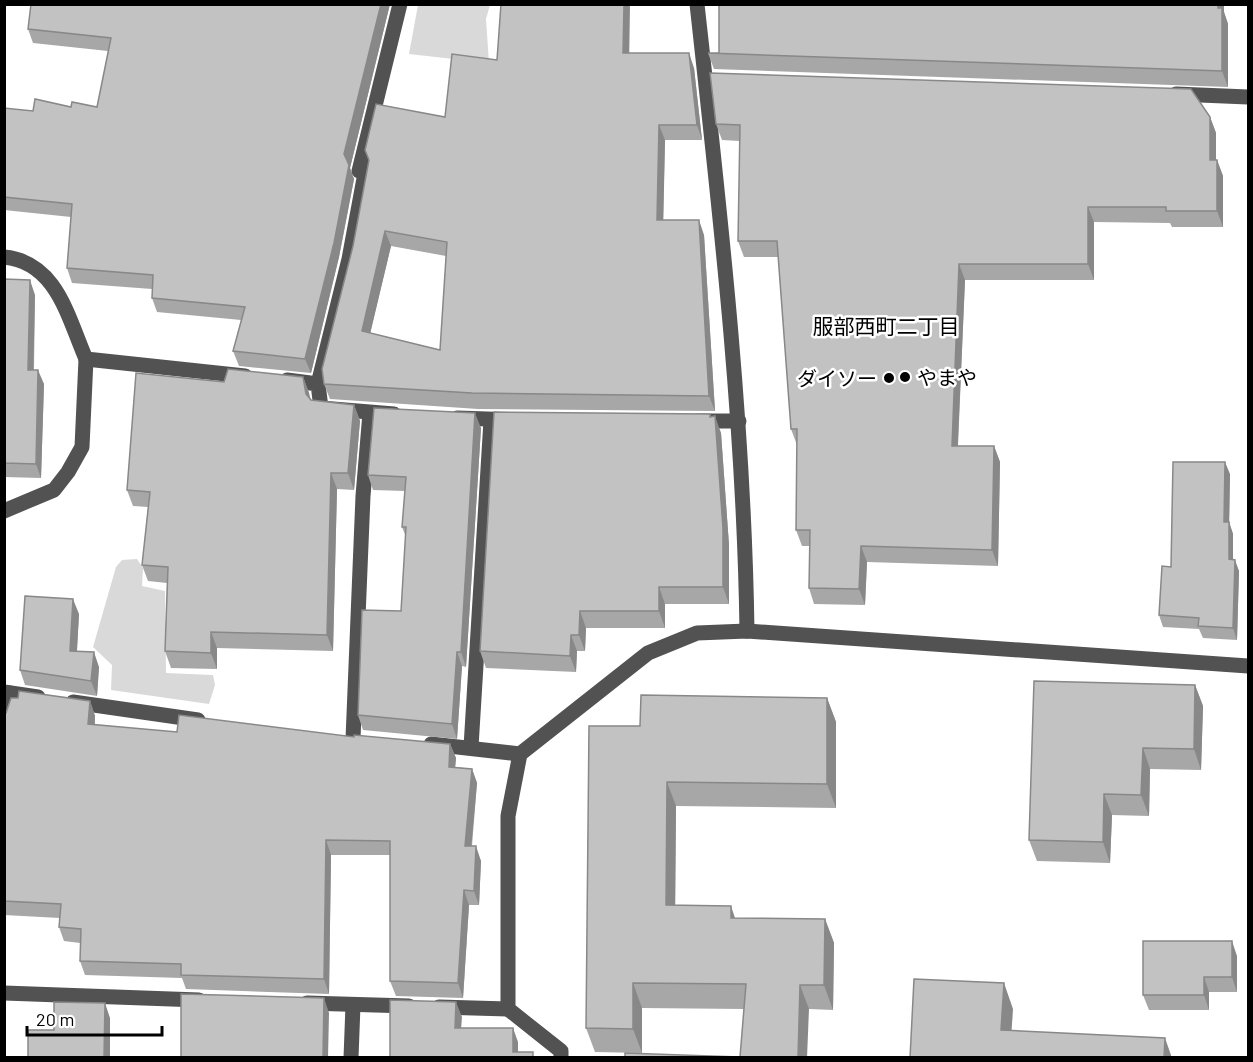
<svg xmlns="http://www.w3.org/2000/svg" width="1253" height="1062" viewBox="0 0 1253 1062" font-family="Barlow,'Noto Sans JP',sans-serif">
	<rect width="100%" height="100%" fill="#fff"/>
	<g fill="#d9d9d9">
		<path d="M418 5H490L486 19 489 63 409 54Z"/>
		<path d="M137 559 143 568 142 586 165 591 166 673 213 675 215 685 209 704 111 690 112 665 93 647 116 567 122 560Z"/>
	</g>
	<g fill="none" stroke-linecap="round" stroke-linejoin="round">
		<g stroke="#525252" stroke-width="15">
			<path d="M697 4C720 213 744 421 747 631"/>
			<path d="M1176 94 1248 97"/>
			<path d="M4 257C57 262 68 318 86 359L245 376"/>
			<path d="M287 380 318 384 321 408 394 414"/>
			<path d="M318 384 349 259 365 173 359 171 400 4"/>
			<path d="M457 418 514 420"/>
			<path d="M697 421H739"/>
			<path d="M4 511 54 490 68 472 82 447 86 359"/>
			<path d="M4 692 38 697"/>
			<path d="M73 702 198 720"/>
			<path d="M4 721 10 693"/>
			<path d="M353 739 363 496 370 413"/>
			<path d="M431 744 520 754"/>
			<path d="M471 747 491 420"/>
			<path d="M4 993 199 1000"/>
			<path d="M307 1003 409 1006"/>
			<path d="M439 1007 508 1009"/>
			<path d="M351 1058 353 1005"/>
			<path d="M561 1058V1051L508 1009V816L520 754 648 653 697 633 747 631 1248 666"/>
		</g>
	</g>
	<g fill="#a7a7a7" fill-rule="evenodd">
		<path d="M31 4H390L350 168 354 179 339 257 311 373 239 366 233 351 241 320 157 312 152 298V289L72 283 67 268 71 217 4 210V108L33 111 71 107H97L108 51 33 43 28 29Z"/>
		<path d="M1224 4V12L1228 24V87L714 69 708 53H719Z"/>
		<path d="M629 53 694 68 702 140H665L663 220 704 235 715 411 478 409 330 399 324 384 353 246 369 161 365 150 445 117 497 60ZM391 246 446 256 440 350 370 333Z"/>
		<path d="M1210 117 1216 133V160H1217L1223 176V227H1172L1170 223 1094 222V280H965L958 446H994L1000 462 998 566 867 562 865 605 814 604 809 588 810 546H802L796 530 797 445 791 429 778 257H744L738 241 740 141 722 140 716 124Z"/>
		<path d="M4 279 35 295 34 370 44 384 41 478 4 477Z"/>
		<path d="M303 377 309 393 311 400 354 405 360 421 354 490 337 489 333 651 217 648V669L171 668 165 651 167 583 148 581 142 565 148 507 133 506 127 490 224 382Z"/>
		<path d="M710 414 721 433 729 545V604H665V628H586L585 651H577L576 672 486 668 480 651Z"/>
		<path d="M481 428 466 667 462 666 457 739 363 730 358 715 401 611 406 537 402 527 405 491 373 490 368 475Z"/>
		<path d="M1230 474 1229 522 1233 534V559L1239 571 1237 640 1203 638 1199 629 1163 627 1159 615 1171 567Z"/>
		<path d="M79 614 77 651 99 667 97 696 25 685 20 670Z"/>
		<path d="M1195 685 1203 706 1201 770 1150 769 1149 816 1112 815 1110 863 1037 861 1029 840Z"/>
		<path d="M827 698 836 722V808L676 806 675 905 735 918 825 919 834 943 833 1010 809 1009 740 1057 744 1009 642 1008V1053L595 1052 586 1028 640 726Z"/>
		<path d="M90 701 95 716V725L177 732 354 737 450 744 456 758 455 767 472 769 477 783 472 846 481 861 479 905H469L463 998 396 996 390 981V855H331L329 994 186 989 182 978 85 975 80 961V943L64 941 59 927 60 918 4 915V713Z"/>
		<path d="M1237 956V992H1209V1010H1149L1143 995Z"/>
	</g>
	<g fill="#888">
		<path d="M381 4H390L350 168 354 179 339 257 311 373 305 359 344 154Z"/>
		<path d="M624 4H630L629 68 623 53Z"/>
		<path d="M1218 4H1224V12L1228 24V87L1222 71Z"/>
		<path d="M689 53 694 68 702 140 697 125Z"/>
		<path d="M1210 117 1216 133V176L1210 160Z"/>
		<path d="M659 125 665 140 663 235 657 220Z"/>
		<path d="M1217 160 1223 176V227L1217 211Z"/>
		<path d="M1088 207 1094 222V280L1088 264Z"/>
		<path d="M699 220 704 235 715 411 709 396Z"/>
		<path d="M385 231 391 246 367 347 362 331Z"/>
		<path d="M959 264 965 280 957 462 952 446Z"/>
		<path d="M30 280 35 295 33 384 28 370Z"/>
		<path d="M38 370 44 384 41 478 36 464Z"/>
		<path d="M303 377 309 393 311 410 306 394Z"/>
		<path d="M354 405 360 421 354 490 348 473Z"/>
		<path d="M475 413 481 428 466 667 461 652Z"/>
		<path d="M715 416 721 433 729 545V604L723 587Z"/>
		<path d="M994 446 1000 462 998 566 992 550Z"/>
		<path d="M1225 462 1230 474 1229 534 1224 522Z"/>
		<path d="M331 473 337 489 333 651 327 635Z"/>
		<path d="M1229 522 1233 534V571L1229 559Z"/>
		<path d="M861 546 867 562 865 605 859 589Z"/>
		<path d="M1235 560 1239 571 1237 640 1233 628Z"/>
		<path d="M659 587 665 604V628L659 611Z"/>
		<path d="M73 599 79 614 76 666 70 651Z"/>
		<path d="M580 611 586 628 585 651 579 635Z"/>
		<path d="M211 632 217 648V669L211 653Z"/>
		<path d="M571 635 577 651 576 672 570 656Z"/>
		<path d="M94 652 99 667 97 696 91 681Z"/>
		<path d="M457 652 462 666 457 739 452 724Z"/>
		<path d="M1195 685 1203 706 1201 770 1194 749Z"/>
		<path d="M827 698 836 722V808L827 784Z"/>
		<path d="M90 701 95 716 94 738 88 724Z"/>
		<path d="M450 744 456 758 454 781 449 767Z"/>
		<path d="M1143 748 1150 769 1149 816 1141 795Z"/>
		<path d="M472 769 477 783 470 860 465 846Z"/>
		<path d="M667 782 676 806 675 930 666 905Z"/>
		<path d="M1104 794 1112 815 1110 863 1103 842Z"/>
		<path d="M326 840 331 855 329 994 324 979Z"/>
		<path d="M476 846 481 861 479 905 474 891Z"/>
		<path d="M464 890 469 905 463 998 458 983Z"/>
		<path d="M731 906 739 930 731 918Z"/>
		<path d="M825 919 834 943 833 1010 824 985Z"/>
		<path d="M1232 941 1237 956V992L1232 977Z"/>
		<path d="M1204 977 1209 992V1010L1204 995Z"/>
		<path d="M633 983 642 1008V1053L633 1029Z"/>
		<path d="M1004 983 1013 1009 1010 1055 1001 1030Z"/>
		<path d="M800 985 809 1009 807 1058H798Z"/>
		<path d="M324 998 329 1013 328 1058H323Z"/>
		<path d="M456 1002 462 1017 460 1042 455 1028Z"/>
		<path d="M105 1003 110 1018V1058H104Z"/>
		<path d="M513 1028 518 1042V1058L513 1052Z"/>
		<path d="M1165 1038 1172 1058H1164Z"/>
	</g>
	<g fill="#c2c2c2" stroke="#888" stroke-width="1.5" fill-rule="evenodd">
		<path d="M31 4H381L344 154 349 165 334 243 305 359 233 351 245 307 152 298 153 275 67 268 72 204 4 197V108L33 111 35 99 71 107 72 102 97 107 111 38 28 29Z"/>
		<path d="M501 4H624L623 53H689L697 125H659L657 220H699L709 396 472 393 324 384 322 369 353 246 369 160 365 150 376 104 445 117 452 54 497 60ZM385 231 447 242 440 350 362 331Z"/>
		<path d="M719 4H1218V8H1222V71L708 53H719Z"/>
		<path d="M710 73 1191 89 1210 117V160H1217V211H1166V207H1088V264H959L952 446H994L992 550 861 546 859 589 809 588 810 530H796L797 429H791L777 241H738L740 125 716 124Z"/>
		<path d="M4 279 30 280 28 370H38L36 464 4 463Z"/>
		<path d="M228 369 303 377 306 394 311 400 354 405 348 473H331L327 635 211 632V653L165 651 168 567 142 565 150 492 127 490 136 373 224 382Z"/>
		<path d="M374 408 475 413 461 652H457L452 724 358 715 362 610 401 611 406 527H402L406 477 368 475Z"/>
		<path d="M494 412 710 414V417L715 416 723 528V587H659V611H580L579 635H571L570 656 480 651Z"/>
		<path d="M1173 462H1225L1224 522H1229V559L1235 560 1233 628 1198 626 1199 618 1159 615 1162 566 1171 567Z"/>
		<path d="M25 596 73 599 70 651 94 652 91 681 20 670Z"/>
		<path d="M1034 681 1195 685 1194 749 1143 748 1141 795 1104 794 1103 842 1029 840Z"/>
		<path d="M19 691 90 701 88 724 177 732 179 715 354 737V735L450 744 449 767 472 769 465 846H476L474 891 464 890 458 983 390 981V841L326 840 324 979 181 975V964L80 961 81 929 59 927 61 904 4 901V713H6L11 698H18Z"/>
		<path d="M641 695 827 698V784L667 782 666 905 731 906V918L825 919 824 985H800L798 1058H625V1053L740 1057 746 984 633 983V1029L586 1028 589 726H640Z"/>
		<path d="M1143 941H1232V977H1204V995H1143Z"/>
		<path d="M914 979 1004 983 1001 1030 1165 1038 1164 1058H910Z"/>
		<path d="M181 994 324 998 323 1058H181Z"/>
		<path d="M390 1000 456 1002 455 1028H513V1052H533V1058H390Z"/>
		<path d="M54 1002 105 1003 104 1058H28V1030H54Z"/>
	</g>
	<g fill="#000" stroke="#fff" stroke-width="2">
		<circle cx="905" cy="377" r="6"/>
		<circle cx="889" cy="378" r="6"/>
	</g>
	<g text-anchor="middle" dominant-baseline="central" stroke-width="5" stroke-linejoin="round" paint-order="stroke">
		<g font-size="20" fill="#000" stroke="#fff" text-anchor="start">
			<text x="917" y="377">やまや</text>
			<text x="877" y="378" text-anchor="end">ダイソー</text>
		</g>
		<g font-size="21" fill="#000" stroke="#fff">
			<text x="886" y="325">服部西町二丁目</text>
		</g>
	</g>
	<rect width="1253" height="1062" fill="none" stroke="#000000" stroke-width="12"/>
	<path d="M27 1026v9h135v-9" fill="none" stroke="#000000" stroke-width="3"/>
	<text x="36" y="1026" font-size="18" fill="#000000" stroke="#ffffff" stroke-width="4.5" paint-order="stroke">20 m</text>
</svg>
